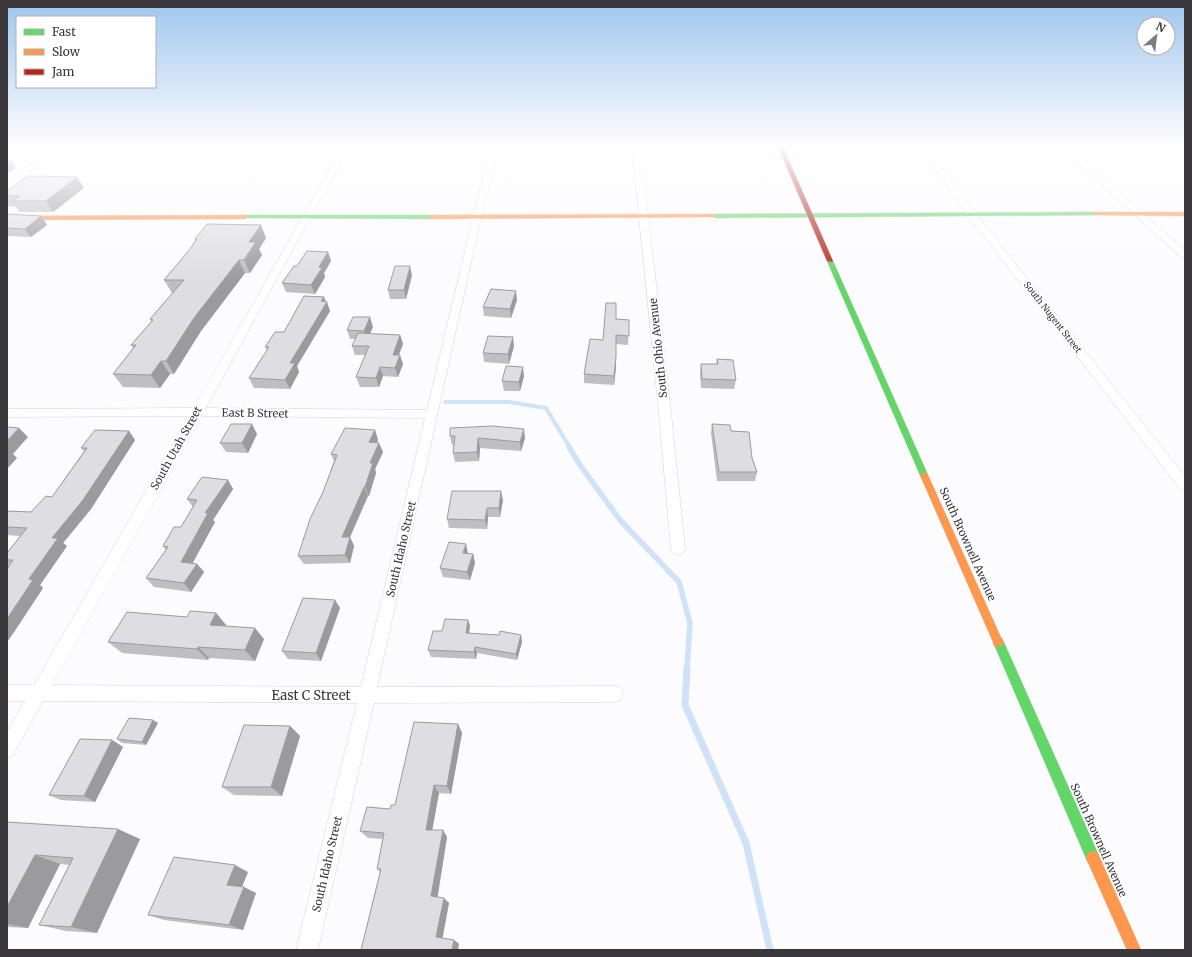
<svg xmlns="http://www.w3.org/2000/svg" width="1192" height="957" viewBox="0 0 1192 957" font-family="Merriweather,serif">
	<rect width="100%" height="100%" fill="#fcfbfe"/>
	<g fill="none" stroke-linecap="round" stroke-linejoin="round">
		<path stroke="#d0e2f7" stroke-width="4" d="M445 402H509L546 408 570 448"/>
		<path stroke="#d0e2f7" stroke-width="5.5" d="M569 447 580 465 620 520 679 582 690 623 687 669"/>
		<path stroke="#d0e2f7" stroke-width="7" d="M687 668 685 705 746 843 770 950"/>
		<defs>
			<g id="street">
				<path d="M53 147H61L7 189V183Z"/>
				<path d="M342 147H349L206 408 427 410 473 217 491 147H499L481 217 377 687 615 686 621 688 623 694 621 700 615 702 374 703 318 950H296L357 703 43 701 13 755 7 758V732L25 701H7V685H34L189 416 7 417V409L194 408ZM202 416 425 418 361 687 52 685Z"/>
				<path d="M632 147H640L670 403 685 549 683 553 678 555 673 553 671 549 658 403Z"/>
				<path d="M920 147H927L975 213 1185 476V490L1180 489 969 217Z"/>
				<path d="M1061 147H1069L1185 251V259L1182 258Z"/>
			</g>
			<g id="fast">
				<path d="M1095 212 1098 214 1097 215 715 218 712 216 715 214Z"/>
				<path d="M245 215H432L435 217 432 219 243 218V216Z"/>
				<path d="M830 259 833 261 928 475 927 477H921L920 475 827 261Z"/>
				<path d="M998 637 1002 638 1098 853 1100 858 1098 863 1093 865 1088 863 993 642 994 638Z"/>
			</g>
			<g id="slow">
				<path d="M1095 212H1185V216L1093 215 1092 214Z"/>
				<path d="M715 214 717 215V217L432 219 429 217 432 215Z"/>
				<path d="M7 216 245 215 248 217 245 219 7 220Z"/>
				<path d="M924 472 928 475 1003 642 1002 646 998 647 994 646 993 642 920 475Z"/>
				<path d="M1093 851 1098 853 1141 950H1127L1086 858 1088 853Z"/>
			</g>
			<path id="jam" d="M778 147H783L833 261 832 262 827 261Z"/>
		</defs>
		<use href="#street" stroke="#d5d4d7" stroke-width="1"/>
		<use href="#fast" stroke="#d5d4d7" stroke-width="1"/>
		<use href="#slow" stroke="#d5d4d7" stroke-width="1"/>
		<use href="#jam" stroke="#d5d4d7" stroke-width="1"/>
		<use href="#street" fill="#fffeff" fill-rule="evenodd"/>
		<use href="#fast" fill="#63d668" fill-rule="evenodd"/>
		<use href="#slow" fill="#ff974d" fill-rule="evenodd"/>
		<use href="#jam" fill="#b3261e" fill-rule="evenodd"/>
	</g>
	<g fill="#bfbec2">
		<path d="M77 177 84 188 53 212H20L16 207 8 206 7 205V191Z"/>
		<path d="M7 214 41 216 47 225 31 237 7 236Z"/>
		<path d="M266 238 259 249 262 255 250 273H245L201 331 174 374H170L160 388 123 387 113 374 133 348 131 345 151 322 150 319 173 293H172L164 280 190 249 195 241V239Z"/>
		<path d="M328 252 331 261 324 273 325 277 315 294 286 292 282 283 297 266Z"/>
		<path d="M412 275 406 299H390L388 290Z"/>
		<path d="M324 297 330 311 297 366 299 372 290 389 254 388 249 378 267 350 265 347 284 332Z"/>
		<path d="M517 300 511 318 484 316 483 307Z"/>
		<path d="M616 319 629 320 628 345 616 344V367L614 385 584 383V374L603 340Z"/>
		<path d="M373 327 370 334 400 335 403 344 399 355 403 364 398 377 383 376 379 387H360L356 377 366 355H355L352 346 355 339H350L347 330Z"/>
		<path d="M514 346 509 364 484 362 483 353Z"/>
		<path d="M717 359 736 380 734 389 701 388 700 373 701 364H716Z"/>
		<path d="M524 376 520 391H504L502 381Z"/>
		<path d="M712 424 731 431 752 458 757 472 755 481H717L711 433Z"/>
		<path d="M375 430 378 440 376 443H379L383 452 375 469 376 473 369 496H368L350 537 354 546 350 563 304 564 298 556 323 492 334 461 331 454Z"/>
		<path d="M129 431 135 440 91 509 63 543 67 546 40 585 43 588 14 632 7 642V569L9 566 7 564V553L20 536 7 535V511L31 512 52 497 84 451 81 448Z"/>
		<path d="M257 434 248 453 226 452 220 443Z"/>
		<path d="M450 436 525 438 521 451 480 448 479 461 455 462 453 453 454 445H452Z"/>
		<path d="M228 480 233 489 213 520 215 522 192 563 197 564 204 572 191 592 154 587 146 578 166 550 163 546 181 527 193 507 187 499Z"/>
		<path d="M503 500 500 517H488L487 529 449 528 447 519Z"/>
		<path d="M468 553V554H473L475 563 470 580 443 577 440 568Z"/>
		<path d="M335 600 340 608 321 661 288 659 282 651Z"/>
		<path d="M216 613 226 625 225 626 264 639 255 661 209 658 208 660 122 653 108 642 187 617Z"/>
		<path d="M468 620 470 626 469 633 499 635H521L522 642 517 660 477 653 476 659 431 657 428 650 442 631Z"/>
		<path d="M158 723 146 745 122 743 117 739Z"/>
		<path d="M458 724 462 733 451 794 439 793 432 830 447 837 437 897 449 903 442 938 454 940 459 944 361 950 380 872 377 869 383 839 368 838 360 831 395 805Z"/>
		<path d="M290 726 300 736 282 796 234 795 222 787Z"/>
		<path d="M112 740 123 747 95 802 61 800 49 795Z"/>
		<path d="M7 822 140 839 97 933 66 931 39 925 69 865 60 864 28 928 7 927Z"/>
		<path d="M248 872 242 887 256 893 243 930 164 920 148 915Z"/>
	</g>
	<g fill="#9b9b9e">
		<path d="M12 162 16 168 7 174V165Z"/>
		<path d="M77 177 84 188 53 212 46 201Z"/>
		<path d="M41 216 47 225 31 237 25 229Z"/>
		<path d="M261 225 266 238 259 249 262 255 250 273 244 260 249 242Z"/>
		<path d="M328 252 331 261 324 273 325 277 315 294 311 285 319 267Z"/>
		<path d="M239 260 245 273 201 331 174 374 166 361 194 318Z"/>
		<path d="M410 266 412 275 406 299 404 290Z"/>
		<path d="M516 291 517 300 511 318 510 309Z"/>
		<path d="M324 297 326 303 327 302 330 311 297 366 299 372 290 389 285 380 290 363Z"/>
		<path d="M370 317 373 327 367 340 364 331Z"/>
		<path d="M400 335 403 344 395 364 393 355Z"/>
		<path d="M513 337 514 346 509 364 508 354Z"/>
		<path d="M400 355 403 364 398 377 395 368Z"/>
		<path d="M616 357V367L614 385V376Z"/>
		<path d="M161 361 170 374 160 388 151 375Z"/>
		<path d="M380 367 383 376 379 387 376 378Z"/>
		<path d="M523 367 524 376 520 391 519 382Z"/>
		<path d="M252 424 257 434 248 453 242 443Z"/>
		<path d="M19 428 28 437 13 454 17 458 7 469V441Z"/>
		<path d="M524 429 525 438 521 451 520 442Z"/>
		<path d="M375 430 378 440 373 451 369 442Z"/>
		<path d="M129 431 135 440 91 509 63 543 67 546 40 585 43 588 14 632 7 642V619L52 538Z"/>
		<path d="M478 438 480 448 479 461 477 452Z"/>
		<path d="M379 443 383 452 375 469 376 473 369 496 365 487 370 463Z"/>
		<path d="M228 480 233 489 213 520 215 522 189 570 181 562 205 513Z"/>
		<path d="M364 487 368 496 350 537 354 546 350 563 345 555 342 537Z"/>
		<path d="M501 491 503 500 500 517 499 508Z"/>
		<path d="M487 508 488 517 487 529 485 520Z"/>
		<path d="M466 544 468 553 466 562 463 553Z"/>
		<path d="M473 554 475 563 470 580 467 572Z"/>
		<path d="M197 564 204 572 191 592 184 583Z"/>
		<path d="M335 600 340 608 321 661 316 653Z"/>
		<path d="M216 613 226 625 220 637 210 625Z"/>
		<path d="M468 620 470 626 468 640 466 633Z"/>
		<path d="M255 628 264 639 255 661 245 650Z"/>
		<path d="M521 635 522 642 517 660 516 654Z"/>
		<path d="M198 647 209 658 208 660 197 649Z"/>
		<path d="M475 647 477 653 476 659 474 652Z"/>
		<path d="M153 720 158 723 146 745 142 742Z"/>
		<path d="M458 724 462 733 451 794 447 786Z"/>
		<path d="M290 726 300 736 282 796 271 787Z"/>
		<path d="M112 740 123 747 95 802 84 796Z"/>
		<path d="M434 785 439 793 431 837 426 830Z"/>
		<path d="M118 829 140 839 97 933 71 927Z"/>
		<path d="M443 830 447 837 437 901 431 896Z"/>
		<path d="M35 855 60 864 28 928 7 924V907Z"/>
		<path d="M235 865 248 872 240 891 227 885Z"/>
		<path d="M244 887 256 893 243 930 229 925Z"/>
		<path d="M444 898 449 903 442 941 436 937Z"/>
		<path d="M454 940 459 944 458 950H452Z"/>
	</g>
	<g fill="#dedde1" stroke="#9b9b9e">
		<path d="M7 161 12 162 7 165Z"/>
		<path d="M28 176 77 177 46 201H12L20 196H7V191Z"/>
		<path d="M7 214 41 216 25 229 7 228Z"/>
		<path d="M207 224 261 225 249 242H256L244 260H239L194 318 166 361H161L151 375 113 374 136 345H131L153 320 150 319 184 280H164L190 249 197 239H195Z"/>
		<path d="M307 251 328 252 319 267 322 268 311 285 282 283 294 266H297Z"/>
		<path d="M395 266H410L404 290H388Z"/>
		<path d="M491 289 516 291 510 309 483 307Z"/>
		<path d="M304 296 324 297 321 301 327 302 290 363H295L285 380 249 378 269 347H265L275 332H284Z"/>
		<path d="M606 303H616V319L629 320V336L616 335V357L614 376 584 374 590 339 603 340Z"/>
		<path d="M353 317H370L364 331 347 330Z"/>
		<path d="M358 333 400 335 393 355H400L395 368 380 367 376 378 356 377 369 346H352Z"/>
		<path d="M488 336 513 337 508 354 483 353Z"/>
		<path d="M717 359 733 360 736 380 702 379 701 364H718Z"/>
		<path d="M506 366 523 367 519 382 502 381Z"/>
		<path d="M231 424H252L242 443H220Z"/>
		<path d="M712 424 730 425 731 431 749 432 752 458 757 472H719Z"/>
		<path d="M493 426 524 429 520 442 478 438 477 452 453 453 455 436H450V428Z"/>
		<path d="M7 427 19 428 7 441Z"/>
		<path d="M345 428 375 430 369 442 379 443 370 463H373L365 487H364L342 537H350L345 555 298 556 310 519 323 492 337 455 331 454Z"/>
		<path d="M95 430 129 431 83 500 52 538H58L29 579 33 580 7 619V569L13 560H7V553L27 528 7 527V511L31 512 46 496 52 497 87 448H81Z"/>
		<path d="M202 477 228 480 205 513H208L181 562 197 564 184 583 146 578 168 547 163 546 174 527H181L197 500 187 499Z"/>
		<path d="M452 491H501L499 508H487L485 520 447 519Z"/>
		<path d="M449 542 466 544 463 553 473 554 467 572 440 568Z"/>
		<path d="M303 598 335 600 316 653 282 651Z"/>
		<path d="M190 611 216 613 210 625 255 628 245 650 198 647 197 649 108 642 127 612 187 617Z"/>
		<path d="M445 619 468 620 466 633 499 635 500 631 521 635 516 654 475 647 474 652 428 650 433 631H442Z"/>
		<path d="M129 718 153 720 142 742 117 739Z"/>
		<path d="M414 722 458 724 447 786 434 785 426 830H443L431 896 444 898 436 937 454 940 452 950H361L381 869H377L384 833 360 831 367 807 390 809 391 805H395Z"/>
		<path d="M244 725 290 726 271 787H222Z"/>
		<path d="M80 739 112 740 84 796 49 795Z"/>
		<path d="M7 822 118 829 71 927 39 925 73 858 35 855 7 907Z"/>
		<path d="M174 857 235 865 227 885 244 887 229 925 148 915Z"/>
	</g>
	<linearGradient id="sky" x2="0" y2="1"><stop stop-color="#9ec6ee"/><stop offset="0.52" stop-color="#fefdff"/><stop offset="1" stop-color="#fefdff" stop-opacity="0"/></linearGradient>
	<rect width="1192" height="281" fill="url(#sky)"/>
	<g text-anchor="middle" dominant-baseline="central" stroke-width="4" stroke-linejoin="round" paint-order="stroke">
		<g font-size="9" fill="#3a383d" stroke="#fff">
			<text transform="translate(1053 317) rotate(52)">South Nugent Street</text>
		</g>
		<g font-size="11" fill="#3a383d" stroke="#fff">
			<text transform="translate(658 348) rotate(-96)">South Ohio Avenue</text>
			<text transform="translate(255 413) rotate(1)">East B Street</text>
			<text transform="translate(176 448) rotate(-61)">South Utah Street</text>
			<text transform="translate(968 544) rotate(66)">South Brownell Avenue</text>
			<text transform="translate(401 549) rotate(-77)">South Idaho Street</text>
			<text transform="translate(1099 840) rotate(66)">South Brownell Avenue</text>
			<text transform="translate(327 864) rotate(-77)">South Idaho Street</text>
		</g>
		<g font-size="13" fill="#3a383d" stroke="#fff">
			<text x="311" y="695">East C Street</text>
		</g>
	</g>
	<rect width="1192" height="957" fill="none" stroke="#3a383d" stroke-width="16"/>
	<rect x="16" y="16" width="140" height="72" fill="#ffffff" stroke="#b0afb1"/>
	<rect x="24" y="29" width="20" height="6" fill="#63d668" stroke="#b0afb1"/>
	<text x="52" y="36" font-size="12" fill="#3a383d">Fast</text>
	<rect x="24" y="49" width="20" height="6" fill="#ff974d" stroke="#b0afb1"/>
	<text x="52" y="56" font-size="12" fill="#3a383d">Slow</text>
	<rect x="24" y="69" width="20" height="6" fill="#b3261e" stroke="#b0afb1"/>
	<text x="52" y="76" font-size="12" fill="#3a383d">Jam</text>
	<g transform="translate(1156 36) rotate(28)"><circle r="19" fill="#ffffff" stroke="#b0afb1"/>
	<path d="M0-3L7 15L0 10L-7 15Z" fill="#7e7c81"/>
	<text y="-6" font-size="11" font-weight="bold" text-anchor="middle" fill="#3a383d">N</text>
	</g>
</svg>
